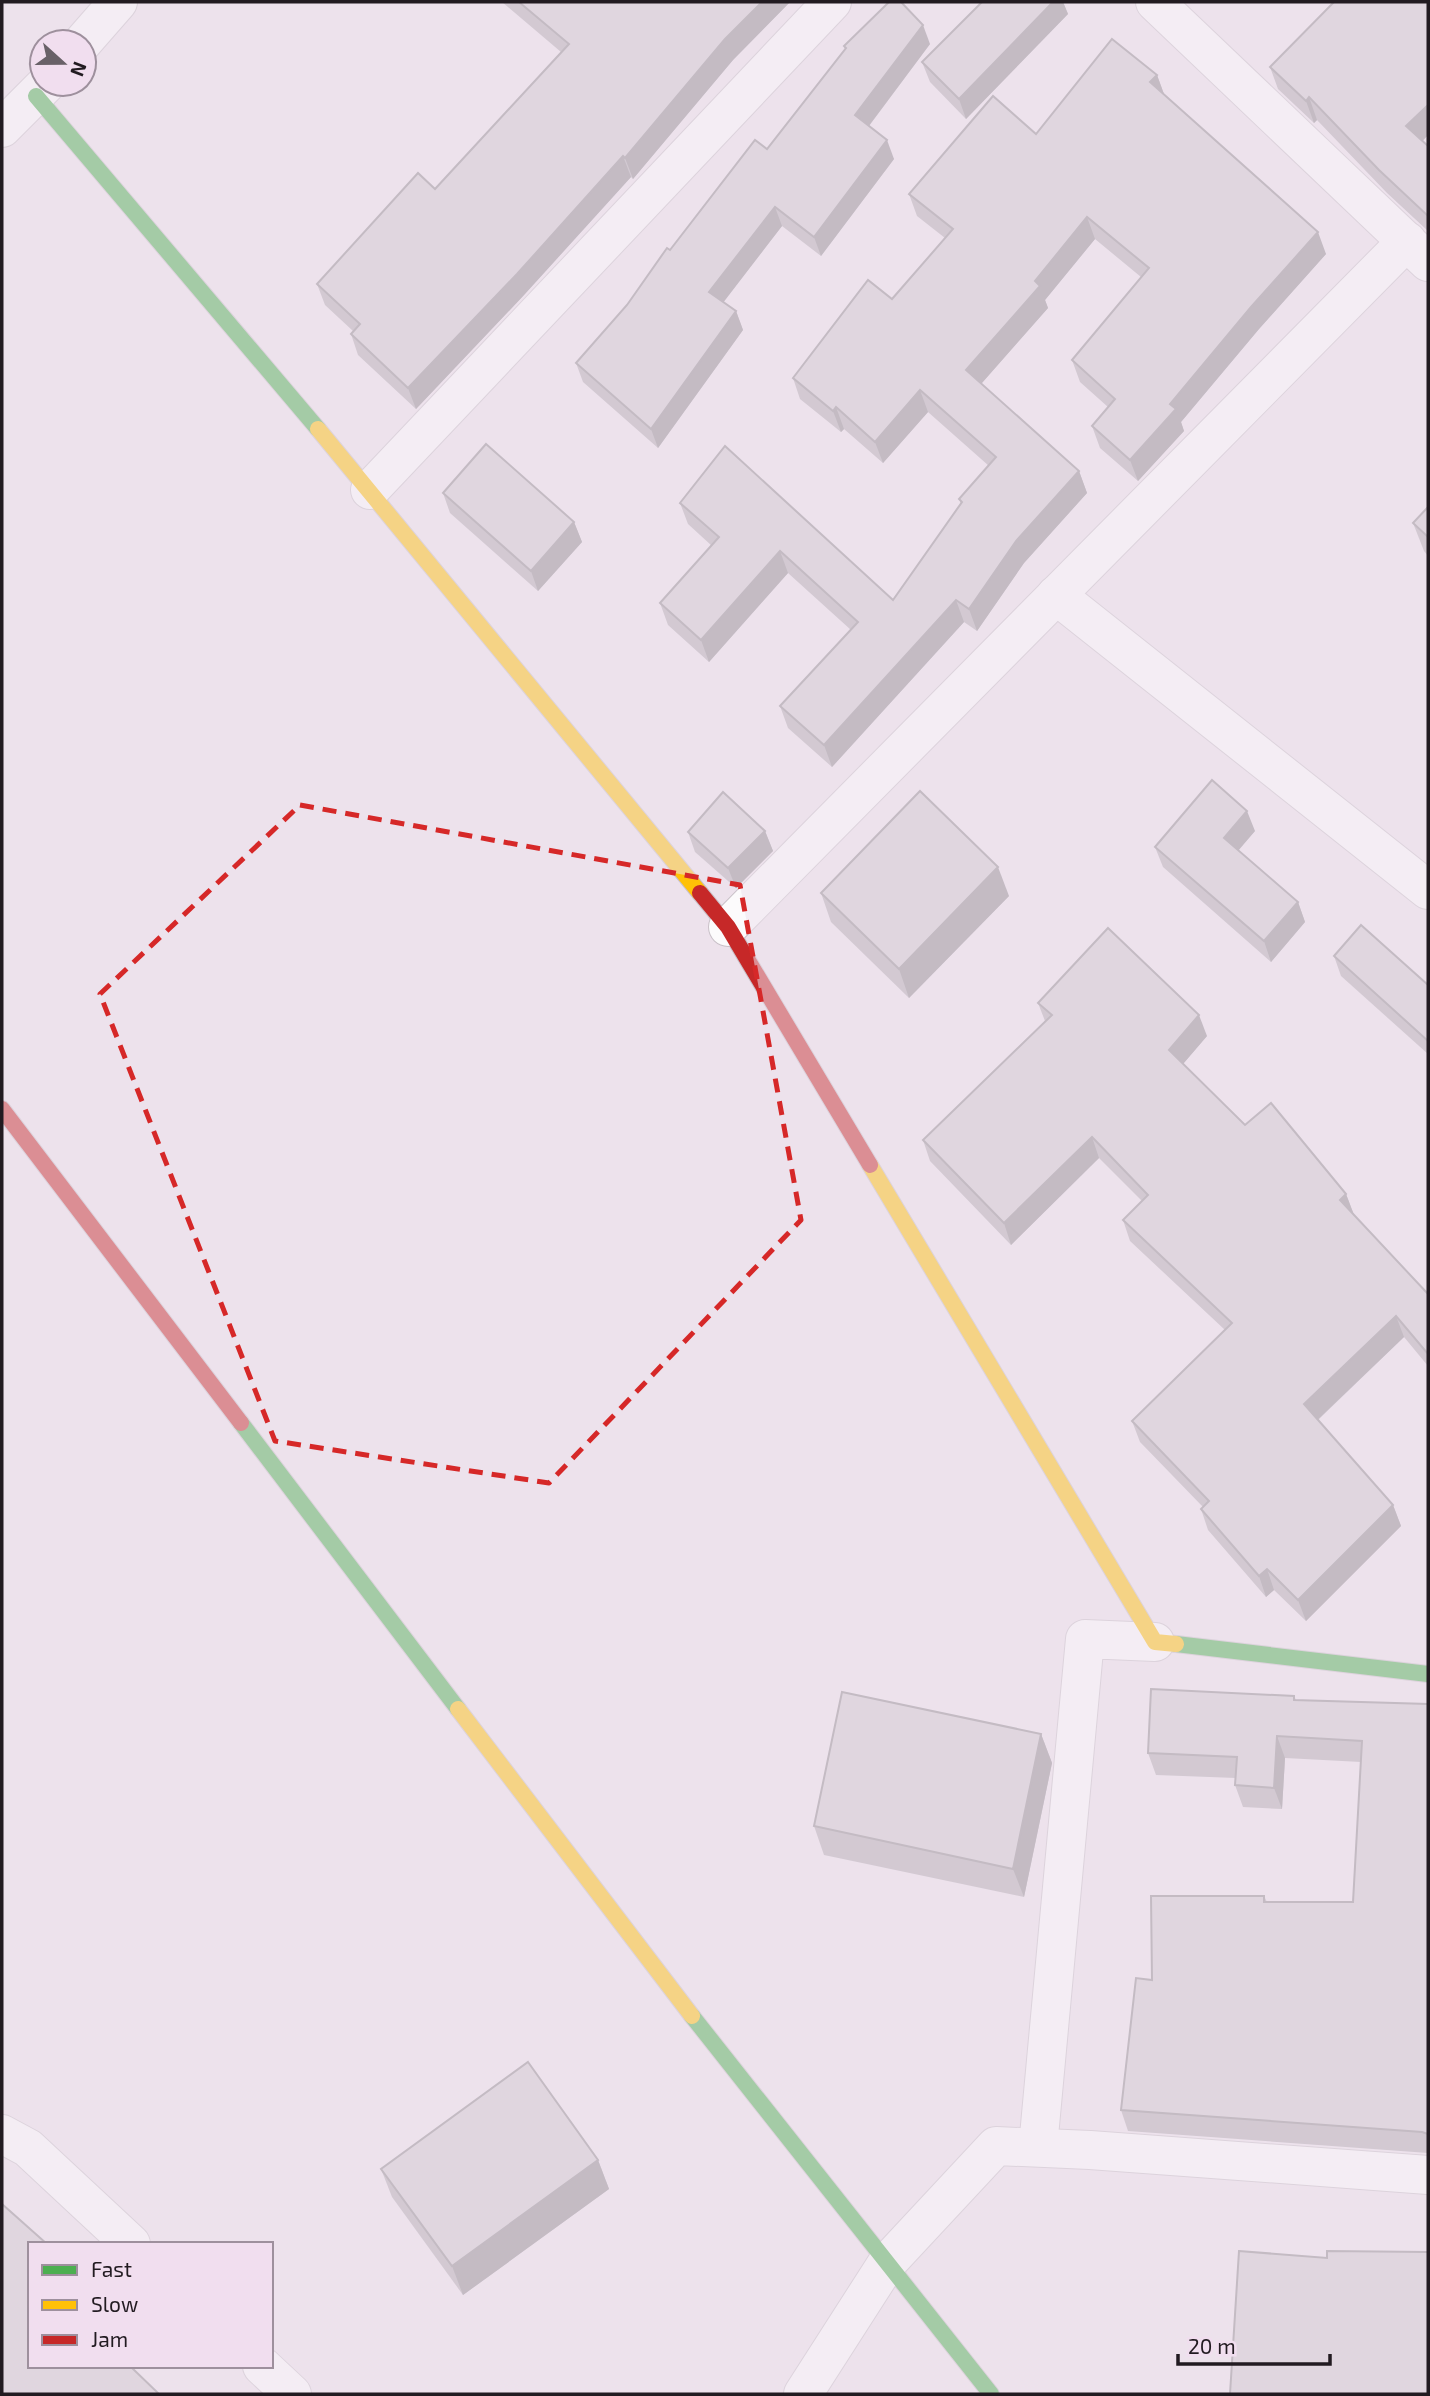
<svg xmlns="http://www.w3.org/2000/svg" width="1430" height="2396" viewBox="0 0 1430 2396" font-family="'Exo 2',sans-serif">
	<rect width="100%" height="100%" fill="#ede2ec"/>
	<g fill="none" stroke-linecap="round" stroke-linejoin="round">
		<defs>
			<g id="street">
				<path d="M1155 2 1428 262"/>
				<path d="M83 42 118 2"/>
				<path d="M2 128 46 84"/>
				<path d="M370 490 832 2"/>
				<path d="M1056 595 1428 890"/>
				<path d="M728 927 1407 241"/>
				<path d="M2 2134 28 2148 131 2244"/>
				<path d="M1038 2147 1085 1639 1155 1642"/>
				<path d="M262 2366 292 2394"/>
				<path d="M803 2394 887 2263 996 2146 1090 2150 1428 2175"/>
			</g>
			<g id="fast">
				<path d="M36 96 318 429"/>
				<path d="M241 1423 458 1709"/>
				<path d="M1176 1644 1428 1674"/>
				<path d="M692 2016 991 2394"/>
			</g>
			<g id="slow">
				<path d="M318 429 700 893"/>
				<path d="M870 1165 1155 1642 1176 1644"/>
				<path d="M458 1709 692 2016"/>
			</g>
			<g id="jam">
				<path d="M700 893 728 927 870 1165"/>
				<path d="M2 1109 241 1423"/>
			</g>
		</defs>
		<use href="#street" stroke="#c9c1c8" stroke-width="40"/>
		<use href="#fast" stroke="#c9c1c8" stroke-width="18"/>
		<use href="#slow" stroke="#c9c1c8" stroke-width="18"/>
		<use href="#jam" stroke="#c9c1c8" stroke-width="18"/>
		<use href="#street" stroke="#fcfbfc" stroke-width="38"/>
		<use href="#fast" stroke="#4caf50" stroke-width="16"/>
		<use href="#slow" stroke="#ffc107" stroke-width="16"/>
		<use href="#jam" stroke="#c62828" stroke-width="16"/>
	</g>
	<g fill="#b3acb2">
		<path d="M502 2H790L733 60 633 179 631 177 524 295 416 409 358 355 351 334 353 331 325 305 317 284 435 189 561 52Z"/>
		<path d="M982 2H1063L1068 14 966 119 930 82 922 62Z"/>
		<path d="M1428 2V135L1423 141 1428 146V231L1387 193 1317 120 1314 123 1278 89 1270 67Z"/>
		<path d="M930 44 869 126 894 159 821 256 782 226 723 302 736 311 743 330 658 448 583 382 576 363 627 305 670 250 767 149 845 49 844 46Z"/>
		<path d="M1157 75 1164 94 1326 254 1259 329 1181 422 1184 431 1138 481 1100 448 1092 426 1108 407 1080 382 1072 360 1141 277 1095 239 1045 300 1048 308 981 384 1079 471 1087 493 1024 563 977 631 964 622 832 767 788 728 780 706 851 630 788 573 709 662 668 625 660 603 712 546 688 524 680 503 893 600 961 504 959 499 989 466 928 412 883 463 844 429 841 432 800 399 793 378 892 299 945 238 917 216 909 194Z"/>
		<path d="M443 493 574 522 582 542 538 591 450 513Z"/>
		<path d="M1428 507V556L1424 551 1413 523Z"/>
		<path d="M765 831 773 851 736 888 695 852 688 832Z"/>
		<path d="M1255 831 1238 850 1298 902 1305 922 1271 962 1163 867 1155 847Z"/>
		<path d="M821 893 1009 896 909 998 831 922Z"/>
		<path d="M1334 956 1428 985V1054L1341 976Z"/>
		<path d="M1038 1003 1207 1036 1183 1064 1245 1125 1346 1194 1354 1215 1428 1294V1366L1404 1337 1318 1420 1393 1505 1401 1526 1306 1621 1274 1590 1266 1597 1208 1530 1201 1509 1203 1507 1140 1442 1132 1421 1225 1330 1130 1241 1123 1220 1142 1201 1099 1158 1011 1245 930 1161 923 1140 1045 1021Z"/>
		<path d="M1294 1696 1296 1700 1428 1704V2153L1128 2131 1121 2110 1152 1980 1264 1896 1267 1902H1353L1361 1762 1285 1758 1282 1809 1243 1807 1235 1785 1236 1778 1156 1775 1148 1753Z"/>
		<path d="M1041 1734 1052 1763 1024 1897 824 1855 814 1826Z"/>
		<path d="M598 2160 609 2189 463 2295 392 2197 381 2169Z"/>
	</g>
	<g fill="#928c91">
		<path d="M762 2H790L733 60 633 179 625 158 725 39Z"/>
		<path d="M1053 2H1063L1068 14 966 119 959 99Z"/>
		<path d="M923 25 930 44 862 135 855 115Z"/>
		<path d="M1157 75 1165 97 1150 82Z"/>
		<path d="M1309 97 1317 120 1314 123 1306 101Z"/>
		<path d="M1428 105V135L1414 149 1406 126Z"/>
		<path d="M887 140 894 159 821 256 814 237Z"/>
		<path d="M623 156 631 177 524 295 416 409 408 388Z"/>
		<path d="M775 207 782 226 716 312 709 292Z"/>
		<path d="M1087 217 1095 239 1045 300 1048 308 974 392 966 370 1035 281Z"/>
		<path d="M1318 232 1326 254 1259 329 1181 422 1184 431 1138 481 1130 460 1170 404 1251 307Z"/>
		<path d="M736 311 743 330 658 448 651 429Z"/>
		<path d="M920 390 928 412 883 463 875 442Z"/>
		<path d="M836 407 844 429 841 432 833 411Z"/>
		<path d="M1079 471 1087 493 1024 563 977 631 969 609 1016 541Z"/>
		<path d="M574 522 582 542 538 591 531 571Z"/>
		<path d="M780 551 788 573 709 662 701 640Z"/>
		<path d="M956 600 964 622 832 767 824 745Z"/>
		<path d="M1247 811 1255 831 1232 858 1224 838Z"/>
		<path d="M765 831 773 851 736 888 728 868Z"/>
		<path d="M998 867 1009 896 909 998 899 969Z"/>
		<path d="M1298 902 1305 922 1271 962 1264 941Z"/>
		<path d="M1199 1015 1207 1036 1177 1071 1169 1050Z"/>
		<path d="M1092 1137 1099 1158 1011 1245 1004 1223Z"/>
		<path d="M1346 1194 1354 1215 1340 1200Z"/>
		<path d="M1396 1316 1404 1337 1312 1425 1304 1404Z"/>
		<path d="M1393 1505 1401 1526 1306 1621 1298 1600Z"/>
		<path d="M1267 1569 1274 1590 1266 1597 1259 1576Z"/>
		<path d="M1041 1734 1052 1763 1024 1897 1013 1869Z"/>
		<path d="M1277 1736 1285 1758 1282 1809 1274 1788Z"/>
		<path d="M598 2160 609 2189 463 2295 452 2266Z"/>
	</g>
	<g fill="#d0c8cf" stroke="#928c91" stroke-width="2">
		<path d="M519 2H762L725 39 625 158 623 156 517 274 408 388 351 334 360 324 317 284 418 173 435 189 569 44Z"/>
		<path d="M889 2H901L923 25 855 115 887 140 814 237 775 207 709 292 736 311 651 429 576 363 627 305 667 248 670 250 755 140 767 149 846 48 844 46Z"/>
		<path d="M982 2H1053L959 99 922 62Z"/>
		<path d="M1334 2H1428V105L1406 126 1428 146V216L1379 170 1309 97 1306 101 1270 67Z"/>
		<path d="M1112 39 1157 75 1150 82 1318 232 1251 307 1170 404 1176 409 1130 460 1092 426 1115 399 1072 360 1149 268 1087 217 1035 281 1040 286 966 370 1079 471 1016 541 969 609 956 600 824 745 780 706 858 622 780 551 701 640 660 603 719 537 680 503 725 446 893 600 962 502 959 499 996 457 920 390 875 442 836 407 833 411 793 378 868 280 892 299 953 229 909 194 993 96 1036 134Z"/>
		<path d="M486 444 574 522 531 571 443 493Z"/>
		<path d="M1428 507V537L1413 523Z"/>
		<path d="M1212 780 1247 811 1224 838 1298 902 1264 941 1155 847Z"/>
		<path d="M920 791 998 867 899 969 821 893Z"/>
		<path d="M723 792 765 831 728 868 688 832Z"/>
		<path d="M1361 925 1428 985V1041L1334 956Z"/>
		<path d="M1108 928 1199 1015 1169 1050 1245 1125 1271 1103 1346 1194 1340 1200 1428 1294V1354L1396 1316 1304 1404 1393 1505 1298 1600 1267 1569 1259 1576 1201 1509 1209 1501 1132 1421 1232 1323 1123 1220 1148 1195 1092 1137 1004 1223 923 1140 1052 1015 1038 1003Z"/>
		<path d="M1151 1689 1294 1696V1700L1428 1704V2134L1422 2132 1121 2110 1136 1978 1152 1980 1151 1896H1264V1902H1353L1362 1741 1277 1736 1274 1788 1235 1785 1237 1757 1148 1753Z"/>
		<path d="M842 1692 1041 1734 1013 1869 814 1826Z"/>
		<path d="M528 2062 598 2160 452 2266 381 2169Z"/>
		<path d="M2 2204 47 2244H30V2366H130L159 2394H2Z"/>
		<path d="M1239 2251 1327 2258V2251L1428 2252V2394H1230Z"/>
	</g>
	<path d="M0 0H1430V2396H0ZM300 805 740 885 801 1220 549 1483 275 1441 100 994Z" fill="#ede2ec" fill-opacity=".55" fill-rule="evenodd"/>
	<path fill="none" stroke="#d62828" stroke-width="5" stroke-dasharray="14 9" stroke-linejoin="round" d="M300 805 740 885 801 1220 549 1483 275 1441 100 994Z"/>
	<rect width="1430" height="2396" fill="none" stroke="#221b21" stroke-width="7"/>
	<rect x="28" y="2242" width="245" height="126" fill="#f1deef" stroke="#9e909d" stroke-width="2"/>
	<rect x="42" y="2265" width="35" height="10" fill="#4caf50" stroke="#9e909d" stroke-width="2"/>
	<text x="91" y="2277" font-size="21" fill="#221b21">Fast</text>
	<rect x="42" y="2300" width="35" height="10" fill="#ffc107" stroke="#9e909d" stroke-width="2"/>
	<text x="91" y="2312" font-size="21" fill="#221b21">Slow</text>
	<rect x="42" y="2335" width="35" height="10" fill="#c62828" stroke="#9e909d" stroke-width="2"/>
	<text x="91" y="2347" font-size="21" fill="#221b21">Jam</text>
	<g transform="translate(63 63) rotate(111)"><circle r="33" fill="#f1deef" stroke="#9e909d" stroke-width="2"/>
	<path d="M0-5L12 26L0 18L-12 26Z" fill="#696168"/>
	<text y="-10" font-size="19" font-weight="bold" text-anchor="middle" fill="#221b21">N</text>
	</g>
	<path d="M1178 2354v10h152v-10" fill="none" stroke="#221b21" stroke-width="3.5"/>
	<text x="1188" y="2354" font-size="21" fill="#221b21" stroke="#f1deef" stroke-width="5" paint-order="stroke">20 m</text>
</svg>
